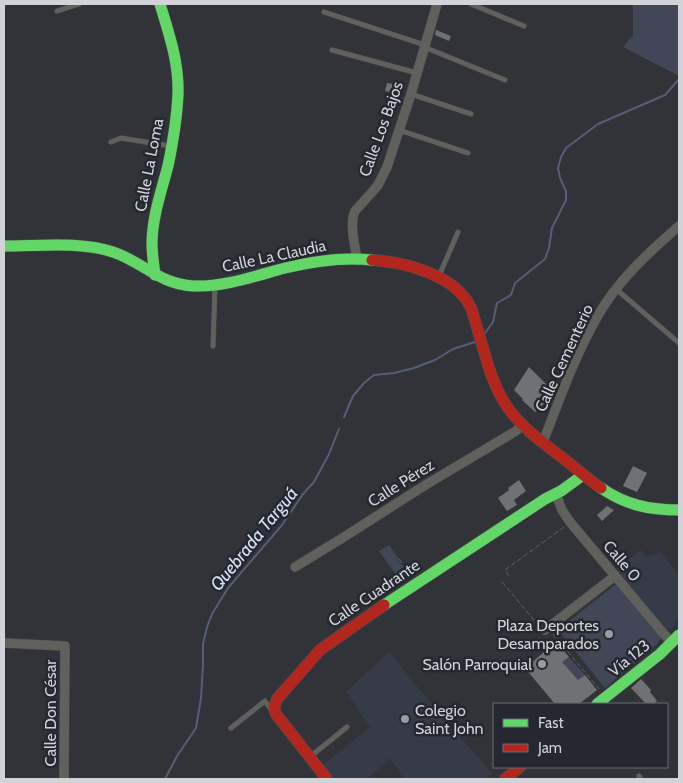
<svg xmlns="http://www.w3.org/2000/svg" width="683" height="783" viewBox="0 0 683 783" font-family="Cabin,sans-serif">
	<rect width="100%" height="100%" fill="#313338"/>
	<g fill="#353b48">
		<path d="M641 550 645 556 661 552 679 576V616L672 629 666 628 616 570Z"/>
		<path d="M389 652 437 711 493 774 486 779H404L390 758 367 779H334L323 765 370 727 346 692Z"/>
	</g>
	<g fill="#414757">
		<path d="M633 4H679V76L623 47 633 35Z"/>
		<path d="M389 545 399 559 398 560 411 578 402 583 379 551Z"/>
		<path d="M616 584 661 638 657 644 605 688 558 630Z"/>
		<path d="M569 657 585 675 578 680 564 665 539 685 551 668Z"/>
	</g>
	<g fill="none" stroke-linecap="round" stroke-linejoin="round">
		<g stroke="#545e77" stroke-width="2">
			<path d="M485 333 493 322 497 303 511 295 515 283 545 259 549 248 552 228 566 200V191L560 178 558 168 561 157 566 148 598 124 665 95 679 79"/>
			<path d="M344 417 353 396 364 383 374 375 394 373 414 368 435 360 453 349 475 342"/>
			<path d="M165 779 177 756 196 728 201 698 203 665V644L207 627 212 614 228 588 282 525 303 494 314 482 329 454 339 429"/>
		</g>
	</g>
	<g fill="#6f7174">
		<path d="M436 30 451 36 449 41 435 35Z"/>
		<path d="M387 83 399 85 397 94 385 91Z"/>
		<path d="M529 367 555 393 551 405 547 401 535 412 522 400 523 399 514 390Z"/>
		<path d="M633 466 647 473 637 492 623 486Z"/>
		<path d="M519 480 526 491 514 500 517 505 507 511 498 498 509 490 508 488Z"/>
		<path d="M607 506 614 510 602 521 597 515Z"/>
		<path d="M556 642 569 657 562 662 578 680 585 675 597 690 579 704H555L525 668Z"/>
		<path d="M641 679 651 690 650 692 657 701 653 704H646L631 688Z"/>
	</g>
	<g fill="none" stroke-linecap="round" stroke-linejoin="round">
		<defs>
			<g id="lane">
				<path d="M471 4 524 26"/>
				<path d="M57 11 79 4"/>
				<path d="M324 12 425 45"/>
				<path d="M424 47 505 80"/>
				<path d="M332 50 417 73"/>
				<path d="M411 94 471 114"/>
				<path d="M399 130 468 153"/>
				<path d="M111 142 121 138 170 146"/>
				<path d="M439 276 458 232"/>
				<path d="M616 289 679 343"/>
				<path d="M213 346 215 286"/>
				<path d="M231 728 265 701 270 708H272"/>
				<path d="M311 756 347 727"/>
				<path d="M639 776 641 779"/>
			</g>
			<g id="street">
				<path d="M357 259C355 246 349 223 355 211L373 191 378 185 387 167 411 94 437 4"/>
				<path d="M543 442C559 401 574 358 596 319 616 282 648 253 679 226"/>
				<path d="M556 494 562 510 570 522 663 633 672 643"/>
				<path d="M295 567 344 537 427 484 516 431 523 424"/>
				<path d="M545 630 615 576"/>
				<path d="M4 643 65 646 64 779"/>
			</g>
			<g id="fast">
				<path d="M4 246C39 246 79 241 113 252 143 262 159 284 193 286 225 287 255 276 285 268 314 261 343 257 372 260"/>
				<path d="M155 275C154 265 152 255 152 244 152 218 161 192 168 166 173 142 177 118 178 94 179 62 169 34 160 4"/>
				<path d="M601 488C626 505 649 510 679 510"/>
				<path d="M384 605 545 499 561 491 583 475"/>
				<path d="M597 704 660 654 679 635"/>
			</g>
			<g id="jam">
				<path d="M372 260C405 262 456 275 471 308 474 316 476 325 479 334 486 358 492 384 506 405 521 428 546 445 568 462 579 471 589 480 601 488"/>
				<path d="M327 779 276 714 274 708 277 699 320 650 384 605"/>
				<path d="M505 779 520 767"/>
			</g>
		</defs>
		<use href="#lane" stroke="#4f5154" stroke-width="5.5"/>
		<use href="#street" stroke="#4f5154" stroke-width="10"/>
		<use href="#fast" stroke="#4f5154" stroke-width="12"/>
		<use href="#jam" stroke="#4f5154" stroke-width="12"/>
		<g stroke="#616262" stroke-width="1" stroke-dasharray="5 2.5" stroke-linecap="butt">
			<path d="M399 559 411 577"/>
			<path d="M509 576 505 570 564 527"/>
			<path d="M502 582 539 626"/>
			<path d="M553 634 599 689"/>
		</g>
		<use href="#lane" stroke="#60605d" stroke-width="4.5"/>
		<use href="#street" stroke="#60605d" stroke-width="9"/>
		<use href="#fast" stroke="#63d668" stroke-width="11"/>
		<use href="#jam" stroke="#b3261e" stroke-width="11"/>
	</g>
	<g fill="#999ba1" stroke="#252830" stroke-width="2">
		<circle cx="609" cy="634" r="5"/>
		<circle cx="542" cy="664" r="5"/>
		<circle cx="405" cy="719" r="5"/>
	</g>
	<g text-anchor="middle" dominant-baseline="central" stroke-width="5" stroke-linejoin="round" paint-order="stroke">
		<g font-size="16" fill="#d1d3d9" stroke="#252830">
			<text transform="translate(381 129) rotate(-70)">Calle Los Bajos</text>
			<text transform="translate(149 165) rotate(-79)">Calle La Loma</text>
			<text transform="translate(274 256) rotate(-12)">Calle La Claudia</text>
			<text transform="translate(564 358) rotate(-65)">Calle Cementerio</text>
			<text transform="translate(401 483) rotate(-32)">Calle Pérez</text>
			<text transform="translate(622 561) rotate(50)">Calle 0</text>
			<text transform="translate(374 593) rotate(-34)">Calle Cuadrante</text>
			<text transform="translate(629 658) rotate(-39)">Vía 123</text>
			<text transform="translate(50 713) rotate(-90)">Calle Don César</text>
		</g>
		<g font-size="16" fill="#d1d3d9" stroke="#252830" text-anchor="end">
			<text x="599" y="625">Plaza Deportes<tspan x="599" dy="18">Desamparados</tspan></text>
			<text x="532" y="664">Salón Parroquial</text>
			<text x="415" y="710" text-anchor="start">Colegio<tspan x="415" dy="18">Saint John</tspan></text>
		</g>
		<g font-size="18" font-style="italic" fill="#d8e1f6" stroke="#252830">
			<text transform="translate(254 539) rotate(-51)">Quebrada Targuá</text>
		</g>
	</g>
	<rect width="683" height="783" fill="none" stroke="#d1d3d9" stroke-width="10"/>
	<rect x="493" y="703" width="175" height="65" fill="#252830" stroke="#6a6c74"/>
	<rect x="503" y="719" width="25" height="8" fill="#63d668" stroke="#6a6c74"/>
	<text x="538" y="728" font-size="15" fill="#d1d3d9">Fast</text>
	<rect x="503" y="744" width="25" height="8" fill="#b3261e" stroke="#6a6c74"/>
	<text x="538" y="753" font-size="15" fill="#d1d3d9">Jam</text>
</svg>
